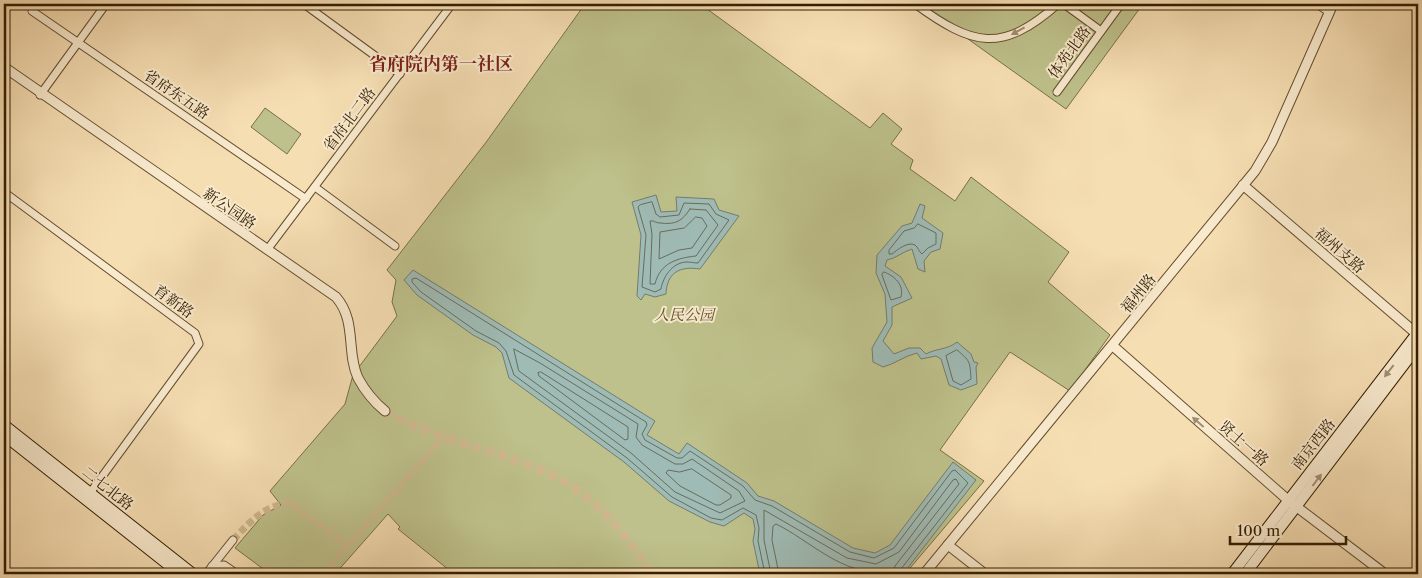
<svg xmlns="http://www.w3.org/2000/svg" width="1422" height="578" viewBox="0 0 1422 578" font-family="'Libre Caslon Text','Noto Serif SC',serif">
	<rect width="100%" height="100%" fill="#f6deb3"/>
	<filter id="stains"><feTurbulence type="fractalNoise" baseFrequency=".004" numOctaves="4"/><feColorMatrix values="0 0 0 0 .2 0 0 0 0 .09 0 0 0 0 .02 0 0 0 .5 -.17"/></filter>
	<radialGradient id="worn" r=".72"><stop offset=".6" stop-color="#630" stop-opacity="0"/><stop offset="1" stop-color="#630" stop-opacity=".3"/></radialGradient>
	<g fill="#bec18b" stroke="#787046">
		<path d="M585 4H705L703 6 870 128 883 113 902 129 891 144 913 160 910 169 955 201 971 177 1069 252 1048 282 1110 335 1070 391 1010 352 940 450 984 481 905 574H454L398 529 400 527 388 514 335 574H270L235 548 263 515 281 505 270 491 345 404 353 375 397 316 392 302 396 280 387 270 487 141Z"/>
		<path d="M919 4H1143L1066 109Z"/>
		<path d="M265 108 301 134 287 154 251 127Z"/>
	</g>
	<g fill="#9fbbb5" stroke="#747c6d">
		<path d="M656 195 661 212 677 211 676 197 714 199 719 210 739 216 700 269C680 266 667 272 666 294L655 297 645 294 641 300 637 296 641 235 632 202Z"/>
		<path d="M920 204 925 206 922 218 943 233 940 249 931 252 924 261 925 272 918 269 912 249C902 252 897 258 887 260L885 266 901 277 912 298 892 307V325L883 341 894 354 909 348H920L926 354C937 348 947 350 957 342L971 354 974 362 978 363 976 367 977 384 961 390 949 385 941 359 936 356 921 359 917 353C904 356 895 364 883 367L873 362 872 348 887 322 885 294 876 273 877 255 902 226 912 223Z"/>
		<path d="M413 270 655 421 647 435 679 454 687 443 747 483 758 496 774 501 853 548 875 553 890 545 953 462 976 480 903 574H760L753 541 755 529 753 519 744 513 724 526 710 522 669 501 624 462 509 378 502 353 496 347 473 335 417 295 404 280Z"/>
	</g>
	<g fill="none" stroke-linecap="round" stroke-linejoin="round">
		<g stroke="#696c5b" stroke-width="1">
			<path d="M652 202 656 214 660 217 679 215 684 203 709 204 716 214 729 220 698 263C694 263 691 262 686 262 672 263 663 277 661 289L655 292 642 287 646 235 638 207 640 205Z"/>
			<path d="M690 209 706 210 718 225 696 256C677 258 660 263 655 284H650L652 234 650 221C654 220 655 223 660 223 676 225 682 221 690 209Z"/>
			<path d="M696 217 702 218 707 226 692 248 679 250 659 259 660 232 684 228Z"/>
			<path d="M918 224 936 233V244L928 248 922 254C919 252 918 247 915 245 908 241 897 250 892 254H889V250L904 231 914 228Z"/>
			<path d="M884 272C895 276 904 285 901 297L891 300 882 275Z"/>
			<path d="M514 349 540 363 638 424 636 437 642 445 675 464H683L692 459 739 491 745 501 720 513 675 492 631 453 519 371Z"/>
			<path d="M957 350C970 361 970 361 971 379L961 385 953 381 946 356Z"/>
			<path d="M541 372 628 427V439L625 440 539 376 538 373Z"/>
			<path d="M692 469 731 495V498L720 505H716L680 486 666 473 668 470 679 472Z"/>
			<path d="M765 574 758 541 759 528 756 515 743 508 722 520 711 518 672 497 627 458 514 375 506 351 499 343 476 331 421 292 412 282V279L416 278 646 422 647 425 642 434 645 440 677 458H682L690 451 743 486 755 500 772 506 850 552 874 558 894 548 952 471 955 470 968 483 901 569 899 574"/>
			<path d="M771 574 764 540V510L847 558 876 564 899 552 953 480 956 479 959 484 895 566 893 574"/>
			<path d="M779 574 772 540 773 526 776 524C808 539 845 578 883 570L886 574"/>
		</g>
		<g stroke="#cfb88f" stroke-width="7" stroke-dasharray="7 3.5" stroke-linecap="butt">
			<path d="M233 540C251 521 264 505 291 503L348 546"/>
			<path d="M323 574 444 437"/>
		</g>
		<path stroke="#cfb88f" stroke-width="9" stroke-dasharray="9 4.5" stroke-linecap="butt" d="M385 411C445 447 532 453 585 496 613 517 632 546 652 574"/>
		<defs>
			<g id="minor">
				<path d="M304 4 400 74"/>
				<path d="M915 4C973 46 1001 54 1058 4"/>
				<path d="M1064 4 1101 31"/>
				<path d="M1317 4 1329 12"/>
				<path d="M32 11 306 199"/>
				<path d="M1057 92 1121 4"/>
				<path d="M40 95 106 4"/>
				<path d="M315 187 395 246"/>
				<path d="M4 192 195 333 199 344 90 493"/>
				<path d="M267 250 452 4"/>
				<path d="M212 566 224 565 237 574"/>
				<path d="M206 574 233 540"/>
			</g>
			<g id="tertiary">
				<path d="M4 67 336 297C357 321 346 352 358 378 365 391 374 402 385 411"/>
				<path d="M1243 185 1418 335"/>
				<path d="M1113 346 1289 501 1385 574"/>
				<path d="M948 545 985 574"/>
				<path d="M924 574 1255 171 1272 142 1333 4"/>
			</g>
			<g id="secondary">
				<path d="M4 425 193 574"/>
				<path d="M4 435 180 574"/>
				<path d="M1232 574 1418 332"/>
				<path d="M1245 574 1418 346"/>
			</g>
		</defs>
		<use href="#minor" stroke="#644e2e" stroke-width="9"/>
		<use href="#tertiary" stroke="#644e2e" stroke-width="11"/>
		<use href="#secondary" stroke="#331e01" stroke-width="12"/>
		<use href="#minor" stroke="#f9eace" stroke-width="7"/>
		<use href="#tertiary" stroke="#f9eace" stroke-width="9"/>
		<use href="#secondary" stroke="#f9eace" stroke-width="10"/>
	</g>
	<defs><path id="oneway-solid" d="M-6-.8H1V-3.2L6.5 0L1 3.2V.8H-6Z" transform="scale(1.25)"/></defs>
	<g fill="#a08e72">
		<use href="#oneway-solid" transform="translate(1018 31) rotate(151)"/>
		<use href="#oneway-solid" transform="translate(1389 371) rotate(128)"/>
		<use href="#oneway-solid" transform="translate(1198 422) rotate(-139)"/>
		<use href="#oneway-solid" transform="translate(1317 480) rotate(-53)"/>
	</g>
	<g text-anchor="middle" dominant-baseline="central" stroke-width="4" stroke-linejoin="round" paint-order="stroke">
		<g font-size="15" fill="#331e01" stroke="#f9eace">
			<text transform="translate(1069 52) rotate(-54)">体苑北路</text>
			<text transform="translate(177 94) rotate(34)">省府东五路</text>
			<text transform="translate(349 119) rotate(-53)">省府北二路</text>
			<text transform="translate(230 208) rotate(34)">新公园路</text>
			<text transform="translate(1340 250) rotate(41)">福州支路</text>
			<text transform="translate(1138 293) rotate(-51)">福州路</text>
			<text transform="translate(174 301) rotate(36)">育新路</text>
			<text transform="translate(1244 443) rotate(41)">贤士一路</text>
			<text transform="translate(1313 444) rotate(-52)">南京西路</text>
			<text transform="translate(108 488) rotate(38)">二七北路</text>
		</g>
		<g font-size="15" font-style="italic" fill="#5d4f2a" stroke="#f9eace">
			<text x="684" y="314">人民公园</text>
		</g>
		<g font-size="18" font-weight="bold" fill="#7a1f14" stroke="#f9eace">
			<text x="441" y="64">省府院内第一社区</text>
		</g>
	</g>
	<rect width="1422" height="578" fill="none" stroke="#f6deb3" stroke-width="20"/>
	<rect x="5" y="5" width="1412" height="568" fill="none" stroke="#331e01" stroke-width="2.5"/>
	<rect x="10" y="10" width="1402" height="558" fill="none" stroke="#331e01"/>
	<path d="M1230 536v8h116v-8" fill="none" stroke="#331e01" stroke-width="2.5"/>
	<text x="1237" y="536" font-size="15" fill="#331e01" stroke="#f9eace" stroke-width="4" paint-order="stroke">100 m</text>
	<rect width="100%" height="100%" filter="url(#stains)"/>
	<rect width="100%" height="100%" fill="url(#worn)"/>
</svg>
